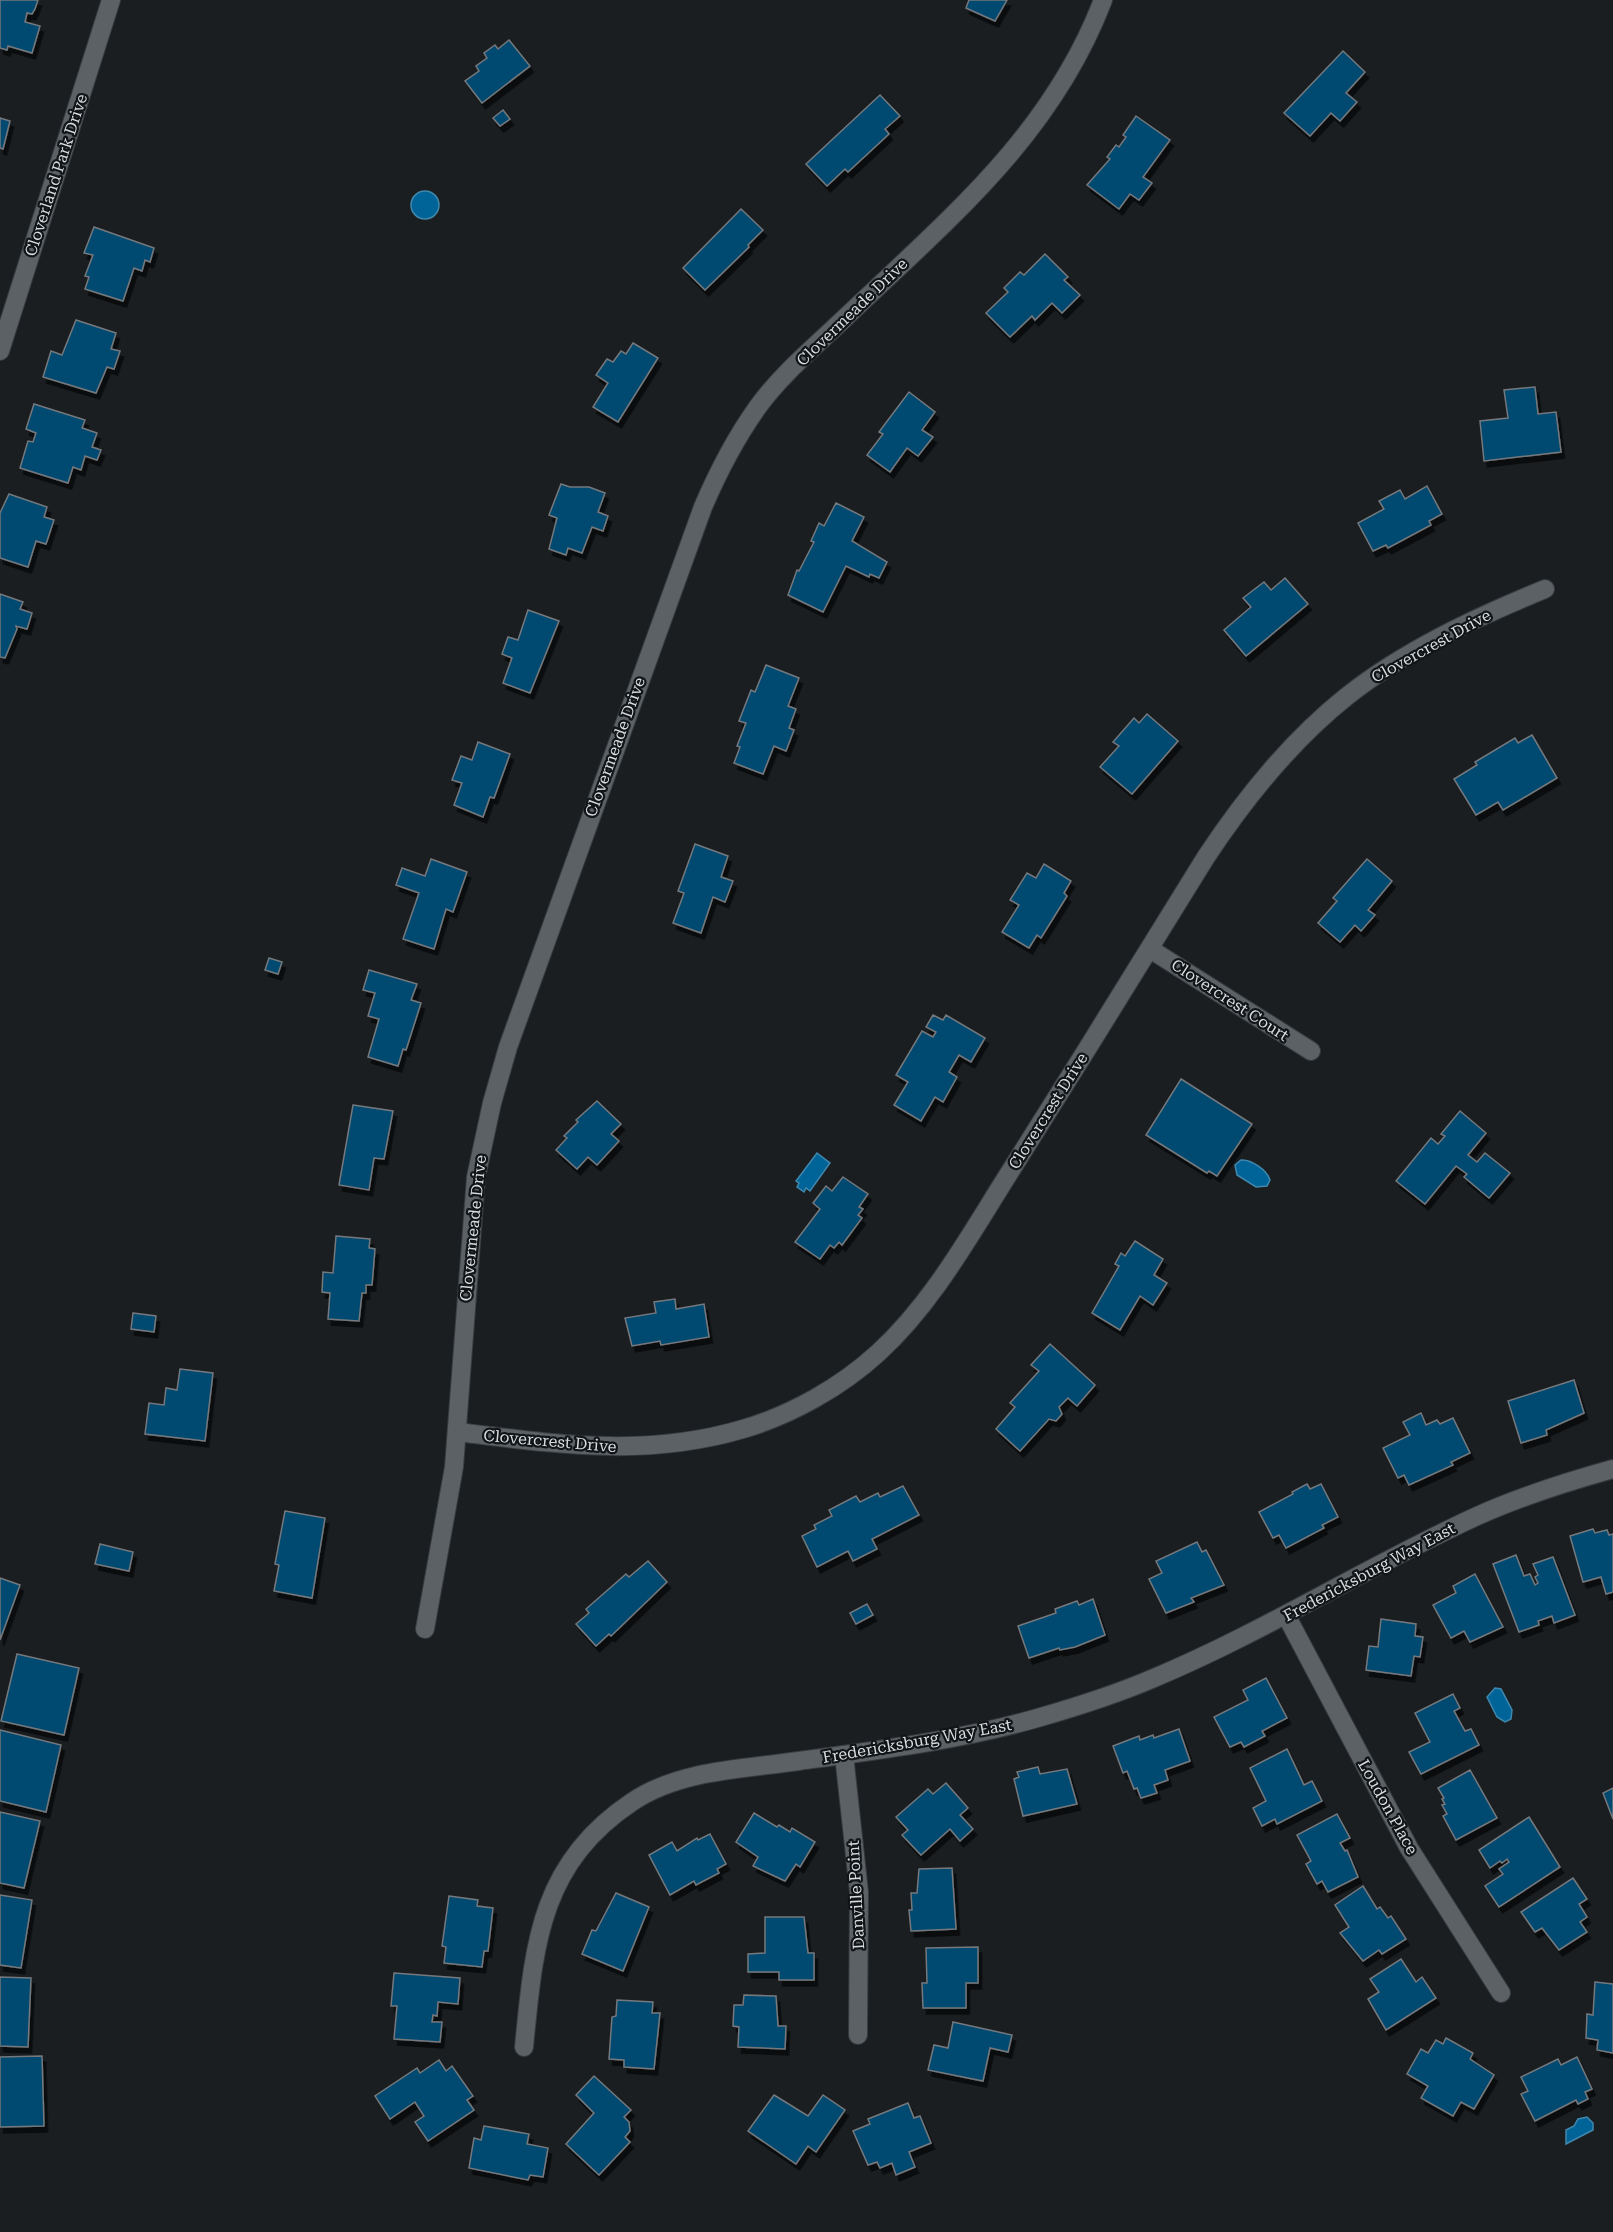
<svg xmlns="http://www.w3.org/2000/svg" width="1613" height="2232" viewBox="0 0 1613 2232" font-family="'Roboto Serif',serif">
	<defs>
		<filter id="shadow"><feDropShadow dx="3.5" dy="6" stdDeviation="0" flood-color="#0009"/></filter>
	</defs>
	<rect width="100%" height="100%" fill="#1a1e21"/>
	<g fill="#006498" stroke="#4188ad" stroke-width="1.5">
		<circle cx="425" cy="205" r="14"/>
		<path d="M817 1153 830 1163 810 1191 806 1188 804 1192 797 1187 799 1183 796 1181Z"/>
		<path d="M1241 1160C1251 1159 1267 1170 1270 1180L1267 1186 1256 1187 1237 1175 1235 1165Z"/>
		<path d="M1495 1688 1501 1689 1512 1710 1511 1719 1505 1722 1497 1717 1487 1697Z"/>
		<path d="M1587 2117 1593 2123V2130L1566 2144V2130L1574 2126 1578 2119Z"/>
	</g>
	<g fill="#00486f" stroke="#74797d" stroke-width="1.5" filter="url(#shadow)">
		<path d="M0 0H38L35 9 32 14 27 13 25 22 40 26 32 53 8 46 7 50 0 48Z"/>
		<path d="M969 0H1007L995 21 966 8Z"/>
		<path d="M509 40 530 66 482 103 465 81 479 71 476 66 487 58 484 53 495 45 498 49Z"/>
		<path d="M1343 51 1365 72 1346 93 1357 102 1340 121 1331 113 1310 136 1284 113Z"/>
		<path d="M880 95 900 116 885 129 889 134 848 172 845 169 827 186 806 164Z"/>
		<path d="M503 110 510 119 500 126 493 118Z"/>
		<path d="M1136 116 1170 140 1143 177 1152 183 1139 200 1130 194 1119 209 1087 185 1110 159 1107 157 1116 145 1119 147 1126 137 1123 135Z"/>
		<path d="M0 118 10 121 3 149 0 148Z"/>
		<path d="M741 209 763 230 748 245 749 247 705 290 683 268Z"/>
		<path d="M94 227 154 248 150 262 145 260 142 271 134 268 123 301 85 289 89 277 85 276 93 255 84 253Z"/>
		<path d="M1045 254 1068 277 1064 280 1080 295 1062 313 1052 303 1035 320 1032 316 1010 337 986 313 1008 292 1004 288 1020 272 1024 275Z"/>
		<path d="M76 320 116 333 111 349 120 351 114 369 107 367 96 393 43 377 51 351 62 355Z"/>
		<path d="M633 343 658 358 618 422 593 407 608 383 596 375 607 359 613 362 621 351 626 354Z"/>
		<path d="M1535 387 1538 414 1556 412 1561 452 1484 461 1480 421 1508 418 1504 390Z"/>
		<path d="M909 392 935 412 922 430 933 437 918 456 907 448 890 472 867 455 883 434 879 432Z"/>
		<path d="M34 404 85 420 82 428 97 433 92 447 101 450 97 460 85 456 81 470 73 467 68 483 20 468 28 441 33 442 36 433 26 429Z"/>
		<path d="M561 484 570 487H589L605 493 598 512 608 516 603 531 592 527 582 553 568 548 566 555 549 549 557 518 549 515Z"/>
		<path d="M1427 486 1442 514 1429 521 1431 525 1388 548 1386 545 1373 551 1358 523 1384 509 1379 501 1400 490 1405 499Z"/>
		<path d="M9 494 47 507 44 517 54 520 46 544 36 541 28 567 0 558V513Z"/>
		<path d="M836 503 864 517 852 541 887 562 879 578 870 574 869 577 846 566 823 612 788 595 797 570 799 571 814 542 811 541 819 523 824 526Z"/>
		<path d="M1285 578 1308 604 1246 656 1224 630 1251 607 1243 598 1264 582 1271 590Z"/>
		<path d="M0 594 23 602 20 609 32 613 27 629 16 626 17 629 5 658 0 657Z"/>
		<path d="M528 610 559 621 530 693 503 683 512 658 502 654 508 637 518 640Z"/>
		<path d="M766 665 799 678 788 706 796 709 789 728 794 730 786 751 774 746 763 774 734 763 740 747 737 746 746 723 739 721 751 690 755 692Z"/>
		<path d="M1147 714 1178 741 1132 794 1100 767 1119 746 1113 742 1134 718 1139 723Z"/>
		<path d="M1532 735 1557 778 1503 810 1498 802 1476 815 1454 779 1477 765 1475 762 1515 738 1518 743Z"/>
		<path d="M478 742 510 754 494 798 490 797 483 817 454 805 462 783 452 780 461 756 472 760Z"/>
		<path d="M695 844 728 856 721 877 733 881 725 902 713 897 701 933 673 923 684 893 678 891Z"/>
		<path d="M431 859 467 872 453 912 446 909 434 949 403 939 419 893 396 885 402 868 425 876Z"/>
		<path d="M1367 859 1392 881 1368 910 1375 915 1361 931 1355 925 1340 942 1318 923 1337 901 1333 898Z"/>
		<path d="M1044 864 1071 881 1064 893 1067 896 1041 938 1037 935 1029 948 1002 932 1019 905 1010 900 1027 873 1036 878Z"/>
		<path d="M269 958 282 962 278 974 265 970Z"/>
		<path d="M369 970 417 984 411 1000 421 1003 406 1050 403 1049 398 1066 368 1057 379 1019 368 1016 375 993 363 990Z"/>
		<path d="M933 1015 943 1020 946 1015 985 1038 971 1062 959 1055 949 1072 957 1077 943 1102 935 1097 921 1121 894 1105 908 1082 896 1075 922 1031 933 1037 936 1032 926 1027Z"/>
		<path d="M1181 1079 1252 1124 1217 1176 1209 1171 1207 1173 1146 1135Z"/>
		<path d="M597 1101 621 1124 611 1134 619 1141 597 1165 588 1157 577 1169 556 1150 567 1138 564 1136 578 1122 576 1120Z"/>
		<path d="M353 1105 393 1111 384 1159 374 1158 369 1190 339 1185Z"/>
		<path d="M1460 1111 1486 1133 1468 1155 1477 1162 1485 1153 1510 1173 1489 1198 1464 1177 1467 1174 1456 1166 1425 1204 1396 1181 1431 1138 1438 1144 1445 1136 1441 1134Z"/>
		<path d="M843 1177 868 1194 859 1207 863 1209 858 1215 862 1218 842 1245 839 1242 834 1248 830 1245 820 1259 795 1242 820 1209 813 1203 826 1186 832 1191Z"/>
		<path d="M336 1236 370 1239 369 1248 375 1249 372 1285H366V1293H362L359 1321 328 1319 330 1293 322 1292 323 1272 333 1273Z"/>
		<path d="M1135 1241 1163 1259 1154 1275 1167 1283 1153 1305 1140 1296 1120 1330 1092 1313 1119 1266 1115 1264 1121 1253 1125 1256Z"/>
		<path d="M675 1299 676 1309 704 1304 709 1337 661 1345 660 1341 632 1346 625 1318 656 1313 654 1302Z"/>
		<path d="M133 1313 156 1316 154 1332 131 1329Z"/>
		<path d="M1050 1344 1095 1385 1077 1406 1068 1398 1059 1407 1062 1414 1056 1421 1049 1419 1020 1451 996 1429 1015 1407 1010 1403 1039 1371 1031 1365Z"/>
		<path d="M180 1369 213 1373 205 1441 145 1434 149 1403 164 1405 166 1388 177 1390Z"/>
		<path d="M1574 1380 1584 1413 1546 1430 1547 1435 1521 1443 1508 1401Z"/>
		<path d="M1421 1413 1426 1425 1437 1420 1440 1424 1453 1418 1470 1453 1451 1462 1453 1465 1409 1485 1404 1475 1398 1478 1383 1448 1410 1435 1403 1422Z"/>
		<path d="M1307 1484 1310 1489 1321 1484 1338 1517 1322 1525 1324 1528 1286 1548 1279 1535 1273 1538 1259 1512 1293 1494 1292 1492Z"/>
		<path d="M903 1486 919 1515 872 1539 877 1549 853 1561 848 1551 817 1567 802 1536 816 1529 814 1525 832 1516 829 1510 856 1496 860 1502 878 1493 880 1497Z"/>
		<path d="M285 1511 325 1518 312 1598 274 1591 279 1565 275 1564Z"/>
		<path d="M1593 1529 1595 1533 1607 1530 1609 1535 1613 1534V1592L1606 1594 1601 1577 1583 1582 1570 1536Z"/>
		<path d="M1197 1542 1202 1552 1206 1550 1224 1585 1191 1598 1194 1602 1166 1613 1149 1579 1162 1573 1156 1561Z"/>
		<path d="M100 1544 133 1552 129 1571 95 1564Z"/>
		<path d="M1516 1555 1524 1576 1530 1574 1535 1585 1538 1583 1535 1577 1538 1575 1533 1564 1553 1557 1575 1615 1554 1623 1552 1616 1538 1621 1539 1625 1519 1632 1493 1564Z"/>
		<path d="M648 1561 667 1582 611 1636 609 1634 596 1646 576 1624 589 1613 586 1609 626 1574 629 1577Z"/>
		<path d="M1475 1574 1503 1627 1470 1642 1464 1631 1451 1638 1433 1605 1456 1593 1453 1586Z"/>
		<path d="M0 1578 20 1585 0 1640Z"/>
		<path d="M1093 1599 1105 1635 1075 1647 1060 1650 1059 1648 1029 1658 1018 1626 1056 1613 1055 1609 1077 1601 1079 1605Z"/>
		<path d="M867 1604 873 1615 856 1624 850 1613Z"/>
		<path d="M1381 1619 1416 1624 1415 1636 1423 1637 1420 1657 1414 1656 1411 1676 1366 1670 1369 1646 1378 1647Z"/>
		<path d="M17 1654 79 1668 64 1735 1 1721Z"/>
		<path d="M1266 1678 1287 1718 1262 1731 1265 1736 1244 1747 1241 1742 1230 1747 1214 1717 1248 1700 1243 1690Z"/>
		<path d="M1453 1694 1460 1708 1454 1711 1465 1731 1471 1729 1479 1745 1421 1774 1409 1752 1430 1742 1415 1713Z"/>
		<path d="M1179 1729 1190 1761 1165 1770 1168 1780 1154 1785 1157 1793 1141 1798 1137 1788 1134 1789 1127 1771 1123 1773 1113 1746 1139 1736 1140 1740 1153 1735 1154 1738Z"/>
		<path d="M0 1730 61 1745 46 1812 0 1801Z"/>
		<path d="M1287 1749 1304 1785 1312 1781 1322 1801 1277 1824 1275 1819 1262 1826 1253 1808 1266 1801 1250 1768Z"/>
		<path d="M1038 1767 1040 1774 1067 1769 1077 1804 1023 1816 1014 1779 1019 1777 1017 1772Z"/>
		<path d="M1470 1770 1497 1818 1456 1840 1443 1816 1447 1814 1442 1805 1445 1804 1442 1799 1444 1798 1438 1788Z"/>
		<path d="M946 1783 968 1808 960 1815 973 1829 960 1841 950 1829 921 1855 902 1835 908 1830 896 1817 928 1789 933 1794Z"/>
		<path d="M1613 1788V1819L1603 1793Z"/>
		<path d="M0 1812 40 1821 24 1888 0 1883Z"/>
		<path d="M754 1813 777 1827 779 1825 790 1832 792 1828 815 1842 800 1867 796 1864 785 1881 753 1866 758 1857 736 1842Z"/>
		<path d="M1337 1814 1350 1838 1340 1843 1345 1851 1347 1850 1358 1877 1328 1892 1322 1881 1317 1884 1306 1864 1311 1861 1297 1835Z"/>
		<path d="M1529 1817 1560 1867 1499 1907 1485 1886 1503 1874 1499 1869 1509 1862 1507 1859 1502 1863 1500 1861 1490 1868 1479 1850Z"/>
		<path d="M710 1834 726 1864 717 1869 719 1873 696 1885 694 1881 670 1895 649 1855 672 1842 677 1851 697 1838 698 1840Z"/>
		<path d="M952 1868 956 1929 911 1931 909 1910H912L911 1893H917L919 1869Z"/>
		<path d="M1573 1878 1587 1899 1579 1904 1587 1917 1580 1922 1587 1932 1559 1950 1542 1928 1535 1932 1521 1912Z"/>
		<path d="M1363 1886 1377 1909 1380 1907 1388 1918 1391 1916 1406 1939 1382 1954 1379 1950 1363 1961 1340 1933 1349 1927 1335 1905Z"/>
		<path d="M616 1893 649 1907 623 1971 582 1954 592 1930 596 1931Z"/>
		<path d="M0 1895 32 1900 21 1968 0 1965Z"/>
		<path d="M449 1896 478 1900 477 1906 493 1908 488 1951H484L482 1967 444 1963 446 1947 442 1946Z"/>
		<path d="M765 1917H804L808 1953H814V1980H779V1972H748V1954L765 1953Z"/>
		<path d="M978 1947V1983H966V2008H923L922 1983H927L926 1948Z"/>
		<path d="M1401 1959 1416 1982 1422 1977 1436 1998 1386 2030 1368 1999 1379 1992 1370 1979Z"/>
		<path d="M394 1973 460 1978 458 2004 438 2002 437 2016 433 2015 432 2022H442L440 2042 394 2039 397 2006H391Z"/>
		<path d="M0 1977 31 1978 28 2047 0 2046Z"/>
		<path d="M1595 1982 1613 1984V2053L1597 2050 1598 2040 1586 2038 1587 2014 1593 2015Z"/>
		<path d="M744 1995 776 1996 778 2026H786L785 2049 738 2047 739 2027 733 2026 734 2005H743Z"/>
		<path d="M617 2000 653 2002 652 2013H660L654 2069 624 2067V2060L609 2059 612 2017 616 2016Z"/>
		<path d="M953 2022 1012 2035 1008 2052 990 2048 983 2081 928 2070 934 2045 948 2048Z"/>
		<path d="M1446 2038 1473 2053 1470 2059 1494 2075 1474 2109 1461 2102 1453 2116 1421 2098 1428 2086 1407 2074 1421 2049 1428 2053 1436 2040 1443 2044Z"/>
		<path d="M42 2056 44 2126 0 2127V2057Z"/>
		<path d="M1577 2057 1592 2089 1585 2092 1588 2099 1578 2104 1576 2100 1535 2121 1521 2094 1528 2091 1521 2077 1558 2059 1561 2065Z"/>
		<path d="M439 2060 446 2071 452 2066 473 2096 467 2100 474 2110 428 2141 415 2122 424 2116 415 2102 390 2119 375 2096 417 2068 420 2073Z"/>
		<path d="M594 2076 631 2110 624 2117 629 2122 630 2131 625 2137 630 2142 599 2175 566 2144 594 2113 576 2095Z"/>
		<path d="M774 2095 808 2116 823 2095 845 2110 816 2152 808 2146 796 2164 748 2131Z"/>
		<path d="M908 2103 914 2118 920 2116 931 2143 909 2152 915 2167 896 2175 892 2163 880 2168 877 2162 868 2165 853 2131 870 2124 868 2119Z"/>
		<path d="M484 2126 529 2134 527 2144 548 2148 543 2177 530 2175 528 2180 469 2168 474 2138 481 2140Z"/>
	</g>
	<g fill="none" stroke-linecap="round" stroke-linejoin="round">
		<defs>
			<g id="minor">
				<path d="M0 351 111 0"/>
				<path d="M1150 949 1311 1051"/>
				<path d="M458 1432C556 1444 645 1458 743 1429 791 1415 841 1387 878 1353 934 1302 972 1231 1013 1167 1078 1064 1142 961 1206 857 1245 798 1291 741 1346 697 1405 650 1477 617 1545 589"/>
				<path d="M1286 1615 1409 1848 1501 1993"/>
				<path d="M425 1629 454 1467 476 1177 492 1103 508 1047 703 507C718 472 735 439 757 408 782 373 818 344 849 314 950 218 1052 134 1103 0"/>
				<path d="M844 1755 859 1892 858 2035"/>
				<path d="M524 2047C534 1946 539 1864 632 1802 679 1770 744 1769 799 1761 880 1750 962 1740 1041 1717 1079 1706 1117 1694 1154 1678 1264 1632 1366 1567 1475 1517 1519 1497 1566 1482 1613 1469"/>
			</g>
		</defs>
		<use href="#minor" stroke="#383b3e" stroke-width="20"/>
		<use href="#minor" stroke="#5c6165" stroke-width="18"/>
	</g>
	<g text-anchor="middle" dominant-baseline="central" stroke-width="4.5" stroke-linejoin="round" paint-order="stroke">
		<g font-size="16" fill="#d9dcde" stroke="#111518">
			<text transform="translate(56 175) rotate(-72)">Cloverland Park Drive</text>
			<text transform="translate(852 312) rotate(-44)">Clovermeade Drive</text>
			<text transform="translate(1431 646) rotate(-29)">Clovercrest Drive</text>
			<text transform="translate(615 747) rotate(-70)">Clovermeade Drive</text>
			<text transform="translate(1230 1000) rotate(33)">Clovercrest Court</text>
			<text transform="translate(1048 1111) rotate(-58)">Clovercrest Drive</text>
			<text transform="translate(473 1228) rotate(-84)">Clovermeade Drive</text>
			<text transform="translate(550 1441) rotate(5)">Clovercrest Drive</text>
			<text transform="translate(1369 1572) rotate(-28)">Fredericksburg Way East</text>
			<text transform="translate(917 1741) rotate(-10)">Fredericksburg Way East</text>
			<text transform="translate(1388 1807) rotate(61)">Loudon Place</text>
			<text transform="translate(856 1895) rotate(-93)">Danville Point</text>
		</g>
	</g>
</svg>
